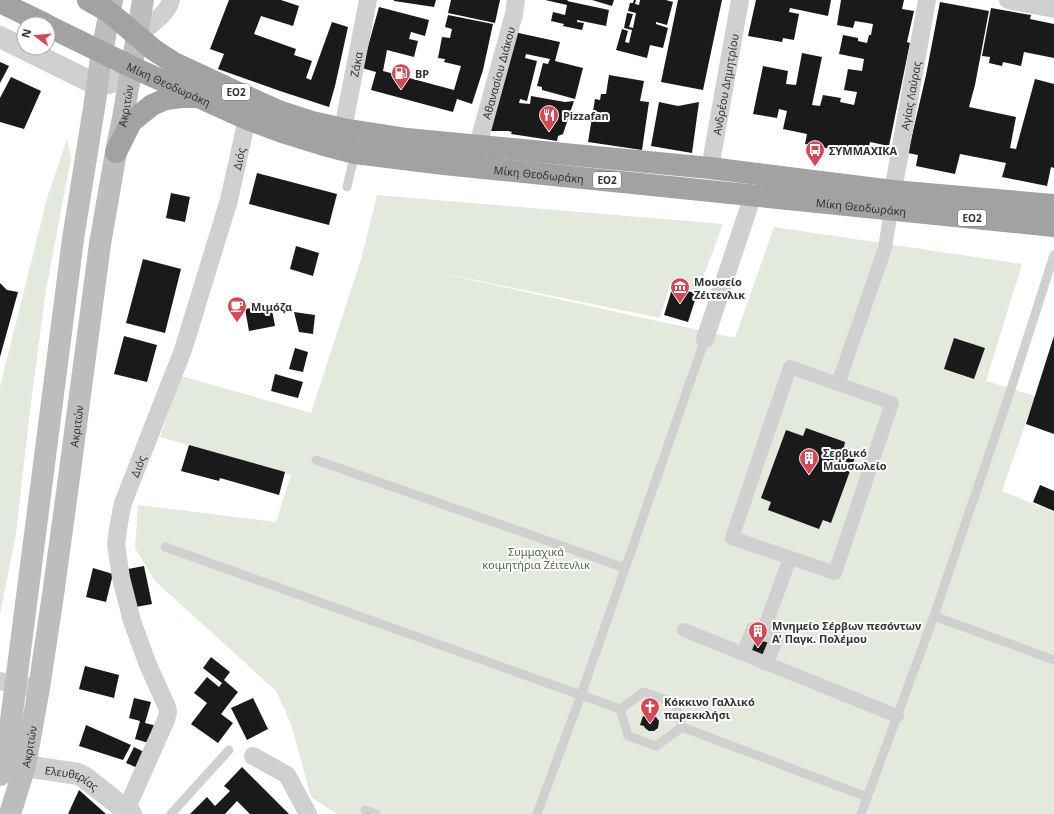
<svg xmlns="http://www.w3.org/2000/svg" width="1054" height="814" viewBox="0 0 1054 814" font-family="'Noto Sans',sans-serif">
	<rect width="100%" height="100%" fill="#fff"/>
	<g fill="#e3e9dd">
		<path d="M67 139 71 158 46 290 30 410 16 534 0 615V387L48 195Z"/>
		<path d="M377 195 723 224 698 291 670 284 660 318 421 269 735 338 774 227 1022 264 986 381 1035 396 1002 491 1054 512V814H337L311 797 291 724 276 691 155 581 135 548 138 505 276 522 291 475 160 437 181 376 311 413 362 256Z"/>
	</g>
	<g fill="#1a1a1a">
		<path d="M229 0H281L299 6 293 26 261 16 254 34 296 49 294 55 312 61 306 78 311 80 332 22 348 27 335 86 329 107 280 91 218 69 224 54 210 49Z"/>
		<path d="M394 0H436L434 7 394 1Z"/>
		<path d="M451 0H500L495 23 448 13Z"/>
		<path d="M545 0H568L567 1 609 10 606 26 577 20V22L584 23 582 30 563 26 564 24 551 21 553 12 565 15 567 5Z"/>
		<path d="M592 0H614L612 6Z"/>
		<path d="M634 0H636L635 4 639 5 640 0H666L673 2 667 25 656 22V24L668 28 663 48 650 45 647 58 616 50 622 29 628 31 625 42 629 43 632 30 624 28 627 13 633 14 629 27 633 28 636 13 628 11 630 3H633Z"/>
		<path d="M678 0H722L703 90 661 82Z"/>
		<path d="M756 0H831L828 16 790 8 789 12 799 14 794 40 783 38 782 42 748 36Z"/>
		<path d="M841 0H904L902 9 914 11 907 42 910 43 889 146 870 142 867 156 805 144 807 134 783 129 787 111 779 109 777 118 753 114 763 66 788 71 786 84 796 85 802 53 822 57 812 105 820 106 823 95 841 98 840 102 854 105 857 92 844 90 848 69 862 71 864 59 839 54 843 35 858 38V41L867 43 869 35H871L873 24 855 21 853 28 837 25Z"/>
		<path d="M940 2 989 11 975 85 969 107 1016 117 1010 148 1016 149 1035 79 1054 84V168L1051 167 1047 186 1002 177 1006 163 960 154 955 174 916 166 918 155 908 153 926 75Z"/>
		<path d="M379 7 429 20 425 36 411 32 409 39 418 41 414 57 387 50 383 71 454 90 461 66 444 62 445 59 438 58 442 37 450 38 452 29 445 27 448 15 493 24 483 70 472 104 457 99 453 112 371 90 376 72 362 68Z"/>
		<path d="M991 8 1031 15 1030 19 1054 24V58L1024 52 1021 66 1003 62 1002 66 989 63 990 57 982 56Z"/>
		<path d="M514 32 560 42 555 61 583 68 575 99 542 90V87L537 86 543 63 548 64 550 59 526 54 525 58 537 61 527 101 520 99 519 103 530 104 531 96 565 102 574 101 563 134 558 136 557 141 511 134 512 132 508 131H486Z"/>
		<path d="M0 62 9 66 0 83Z"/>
		<path d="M609 75 644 81 640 101 649 102 642 150 588 142 595 99 600 100 601 94H606Z"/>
		<path d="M11 77 41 91 24 129 0 122V98Z"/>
		<path d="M659 102 678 106 699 102 692 153 651 146Z"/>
		<path d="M257 173 337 194 329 225 249 204Z"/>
		<path d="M171 193 190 197 185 222 166 218Z"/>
		<path d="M296 246 319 253 313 276 290 269Z"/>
		<path d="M143 259 181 269 165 333 126 323Z"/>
		<path d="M0 283 7 290 18 292 0 357Z"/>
		<path d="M673 286 697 294 688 322 664 315Z"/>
		<path d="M271 305 275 326 249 331 245 309Z"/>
		<path d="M294 312 315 315 313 334 299 332Z"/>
		<path d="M124 336 157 345 147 382 114 374Z"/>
		<path d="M1054 336V434L1026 424Z"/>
		<path d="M954 338 985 348 974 379 944 369Z"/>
		<path d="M295 348 308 352 303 372 289 369Z"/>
		<path d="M275 374 303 382 298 398 271 391Z"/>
		<path d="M806 428 845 442 844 447 857 452 831 523 823 520 819 529 768 510 771 502 761 498 786 430 803 436Z"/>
		<path d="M189 445 285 472 279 495 220 478 219 481 181 471Z"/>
		<path d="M1040 485 1054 491V511L1033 502Z"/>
		<path d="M144 566 152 604 136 607 128 569Z"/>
		<path d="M93 568 113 574 106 602 86 597Z"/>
		<path d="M754 638 769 643 763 659 748 653Z"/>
		<path d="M211 657 230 672 224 680 238 692 221 714 233 723 218 743 191 724 207 703 194 693 207 677 219 687 222 683 203 668Z"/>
		<path d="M85 666 119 675 114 698 79 689Z"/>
		<path d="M134 698 151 702 145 723 157 726 152 744 135 739 140 721 129 718Z"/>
		<path d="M253 698 268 729 247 740 231 708Z"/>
		<path d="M643 716 647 717 654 716 656 717 659 721 658 728 654 731H649L645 728 644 726 640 725Z"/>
		<path d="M86 725 131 745 123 760 79 746Z"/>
		<path d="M134 747 146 753 140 769 126 763Z"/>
		<path d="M242 767 289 814H250L237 801 225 814H190L207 797 215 806 230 791 224 786Z"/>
		<path d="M79 790 106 814H68Z"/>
	</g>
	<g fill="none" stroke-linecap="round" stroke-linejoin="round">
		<g stroke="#d0d0d0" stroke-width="9">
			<path d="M347 187 355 153"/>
			<path d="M316 460 625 568"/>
			<path d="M165 547 620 709"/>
			<path d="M934 616 1054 660"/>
			<path d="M620 709 628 736 656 746 682 727"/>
			<path d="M620 709 644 692 675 703 682 727"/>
			<path d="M682 727 867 797"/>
			<path d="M365 810 376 814"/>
			<path d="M171 814 229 750"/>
			<path d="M537 814 581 695 705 339"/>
			<path d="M861 814 934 616 1011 389 1054 255"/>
		</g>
		<g stroke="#d0d0d0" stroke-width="14">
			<path d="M790 367 892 403 835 573 732 538Z"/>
			<path d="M838 384 885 248 891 210"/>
			<path d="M684 630 897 716"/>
			<path d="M763 632 790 558"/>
			<path d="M743 654 753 629 777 638 766 664"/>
		</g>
		<g stroke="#d0d0d0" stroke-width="18">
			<path d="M1008 0 1054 9"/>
			<path d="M137 36C148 27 168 14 171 0"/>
			<path id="s1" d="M343 129 368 0"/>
			<path id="s2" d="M478 145 514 14 516 0"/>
			<path id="s3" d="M710 168 740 0"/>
			<path id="s4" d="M893 191 927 0"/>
			<path d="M705 339 753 195"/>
			<path d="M0 681 16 685 39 688"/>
			<path d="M253 756 287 775 308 814"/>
			<path id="s5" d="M126 810 166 720 168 712 167 707 148 665 132 621 121 578 116 544 119 523 123 503 183 350 229 200 247 119"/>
		</g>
		<g stroke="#d0d0d0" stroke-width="22">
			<path d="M0 37 97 85C114 84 121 78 132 67"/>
			<path id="s6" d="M25 766 78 774 84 777 131 814"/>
		</g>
		<g stroke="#bdbdbd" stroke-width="22">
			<path d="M0 775 7 752 73 239 94 108 102 52 112 0"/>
			<path id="s7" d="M10 814 25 766 39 688 53 595 69 478 100 244 116 152 123 118 143 0"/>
		</g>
		<g stroke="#a2a2a2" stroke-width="22">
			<path d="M88 0 109 12 154 50 174 63 245 96 281 112 312 122 343 129 407 139 710 168 893 191 1054 205"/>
			<path d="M0 2 45 24"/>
			<path id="s8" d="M48 26 132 67 247 119 282 132 324 145 355 153 444 164 1054 226"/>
			<path d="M116 152 131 122 152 105 166 99 181 97H197"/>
		</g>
	</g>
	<defs>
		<symbol id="fuel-pin" viewBox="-11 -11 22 30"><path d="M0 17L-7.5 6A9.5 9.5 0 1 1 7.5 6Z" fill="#d64853" stroke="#fff"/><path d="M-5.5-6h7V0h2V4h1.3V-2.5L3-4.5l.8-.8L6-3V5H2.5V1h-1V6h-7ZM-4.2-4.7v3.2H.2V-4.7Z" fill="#fff"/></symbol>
		<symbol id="restaurant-pin" viewBox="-11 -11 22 30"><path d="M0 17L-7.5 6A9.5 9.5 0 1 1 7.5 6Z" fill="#d64853" stroke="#fff"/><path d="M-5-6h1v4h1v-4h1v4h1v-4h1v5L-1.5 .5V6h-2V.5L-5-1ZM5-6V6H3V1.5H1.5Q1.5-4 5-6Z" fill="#fff"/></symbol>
		<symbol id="bus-pin" viewBox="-11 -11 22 30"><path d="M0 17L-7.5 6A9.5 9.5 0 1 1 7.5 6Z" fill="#d64853" stroke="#fff"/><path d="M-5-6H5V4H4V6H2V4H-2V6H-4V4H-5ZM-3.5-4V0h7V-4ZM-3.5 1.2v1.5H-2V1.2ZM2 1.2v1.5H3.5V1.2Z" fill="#fff"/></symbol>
		<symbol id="museum-pin" viewBox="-11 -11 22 30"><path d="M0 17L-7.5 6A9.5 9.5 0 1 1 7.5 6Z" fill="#d64853" stroke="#fff"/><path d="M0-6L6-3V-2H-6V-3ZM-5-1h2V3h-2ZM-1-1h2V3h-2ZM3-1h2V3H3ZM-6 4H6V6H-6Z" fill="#fff"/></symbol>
		<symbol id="cafe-pin" viewBox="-11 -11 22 30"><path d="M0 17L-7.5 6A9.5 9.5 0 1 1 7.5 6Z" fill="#d64853" stroke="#fff"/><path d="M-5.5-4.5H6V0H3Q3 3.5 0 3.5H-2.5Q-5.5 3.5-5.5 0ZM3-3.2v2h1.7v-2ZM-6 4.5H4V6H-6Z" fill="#fff"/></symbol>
		<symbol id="building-pin" viewBox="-11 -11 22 30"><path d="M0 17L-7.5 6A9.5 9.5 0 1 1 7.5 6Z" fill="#d64853" stroke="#fff"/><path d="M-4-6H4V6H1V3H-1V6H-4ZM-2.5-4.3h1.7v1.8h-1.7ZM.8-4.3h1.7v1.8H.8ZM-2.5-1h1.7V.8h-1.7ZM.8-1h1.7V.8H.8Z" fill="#fff"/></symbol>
		<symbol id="church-pin" viewBox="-11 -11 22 30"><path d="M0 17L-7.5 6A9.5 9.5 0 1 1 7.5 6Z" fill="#d64853" stroke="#fff"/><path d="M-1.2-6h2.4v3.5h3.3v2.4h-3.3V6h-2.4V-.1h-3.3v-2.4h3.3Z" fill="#fff"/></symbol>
	</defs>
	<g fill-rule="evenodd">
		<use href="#fuel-pin" x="390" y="62" width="22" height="30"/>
		<use href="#restaurant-pin" x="538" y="104" width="22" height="30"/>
		<use href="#bus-pin" x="804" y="139" width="22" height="30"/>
		<use href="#museum-pin" x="669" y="276" width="22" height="30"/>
		<use href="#cafe-pin" x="226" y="295" width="22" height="30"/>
		<use href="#building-pin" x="798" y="447" width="22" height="30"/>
		<use href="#building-pin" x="747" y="620" width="22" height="30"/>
		<use href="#church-pin" x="639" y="696" width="22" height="30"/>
	</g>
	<g text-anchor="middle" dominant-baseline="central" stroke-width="4" stroke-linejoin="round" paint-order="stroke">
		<g fill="#fff" stroke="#707070" stroke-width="1">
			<rect x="222" y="84" width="28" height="16" rx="3"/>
			<rect x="593" y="172" width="28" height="16" rx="3"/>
			<rect x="958" y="210" width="28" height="16" rx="3"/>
		</g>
		<g font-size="10" font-weight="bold" fill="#333">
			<text x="236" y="92">ΕΟ2</text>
			<text x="607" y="180">ΕΟ2</text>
			<text x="972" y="218">ΕΟ2</text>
		</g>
		<g font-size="11" fill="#333" stroke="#fff">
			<text stroke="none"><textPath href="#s1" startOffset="66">Ζάκα</textPath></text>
			<text stroke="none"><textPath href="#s2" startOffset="75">Αθανασίου Διάκου</textPath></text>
			<text stroke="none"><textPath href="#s8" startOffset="134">Μίκη Θεοδωράκη</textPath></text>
			<text stroke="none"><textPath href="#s3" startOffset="85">Ανδρέου Δημητρίου</textPath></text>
			<text stroke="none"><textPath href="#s4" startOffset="97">Αγίας Λαύρας</textPath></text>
			<text stroke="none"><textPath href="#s7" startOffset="718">Ακριτών</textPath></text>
			<text stroke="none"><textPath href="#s5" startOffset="689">Διός</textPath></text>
			<text stroke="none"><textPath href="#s8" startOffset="518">Μίκη Θεοδωράκη</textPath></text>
			<text stroke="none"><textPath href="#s8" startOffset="842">Μίκη Θεοδωράκη</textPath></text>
			<text stroke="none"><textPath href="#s7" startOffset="394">Ακριτών</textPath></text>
			<text stroke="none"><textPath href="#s5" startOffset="365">Διός</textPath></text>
			<text stroke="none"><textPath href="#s7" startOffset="70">Ακριτών</textPath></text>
			<text stroke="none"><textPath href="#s6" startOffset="49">Ελευθερίας</textPath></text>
		</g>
		<g font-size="11" font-weight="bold" fill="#333" stroke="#fff" text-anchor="start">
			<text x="415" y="73">BP</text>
			<text x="563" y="115">Pizzafan</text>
			<text x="829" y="150">ΣΥΜΜΑΧΙΚΑ</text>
			<text x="694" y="281">Μουσείο<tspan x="694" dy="13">Ζέιτενλικ</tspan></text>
			<text x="251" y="306">Μιμόζα</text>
			<text x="823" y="452">Σερβικό<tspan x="823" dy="13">Μαυσωλείο</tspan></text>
			<text x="772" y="625">Μνημείο Σέρβων πεσόντων<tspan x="772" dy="13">Α' Παγκ. Πολέμου</tspan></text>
			<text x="664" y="701">Κόκκινο Γαλλικό<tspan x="664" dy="13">παρεκκλήσι</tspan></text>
		</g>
		<g font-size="11" fill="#566b43" stroke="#fff">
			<text x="536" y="551">Συμμαχικά<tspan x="536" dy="13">κοιμητήρια Ζέιτενλικ</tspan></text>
		</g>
	</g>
	<g transform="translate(36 36) rotate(286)"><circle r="19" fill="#ffffff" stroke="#adadad"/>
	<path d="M0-3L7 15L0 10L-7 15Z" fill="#d64853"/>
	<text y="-6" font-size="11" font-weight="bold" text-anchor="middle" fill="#333333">N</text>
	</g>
</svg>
